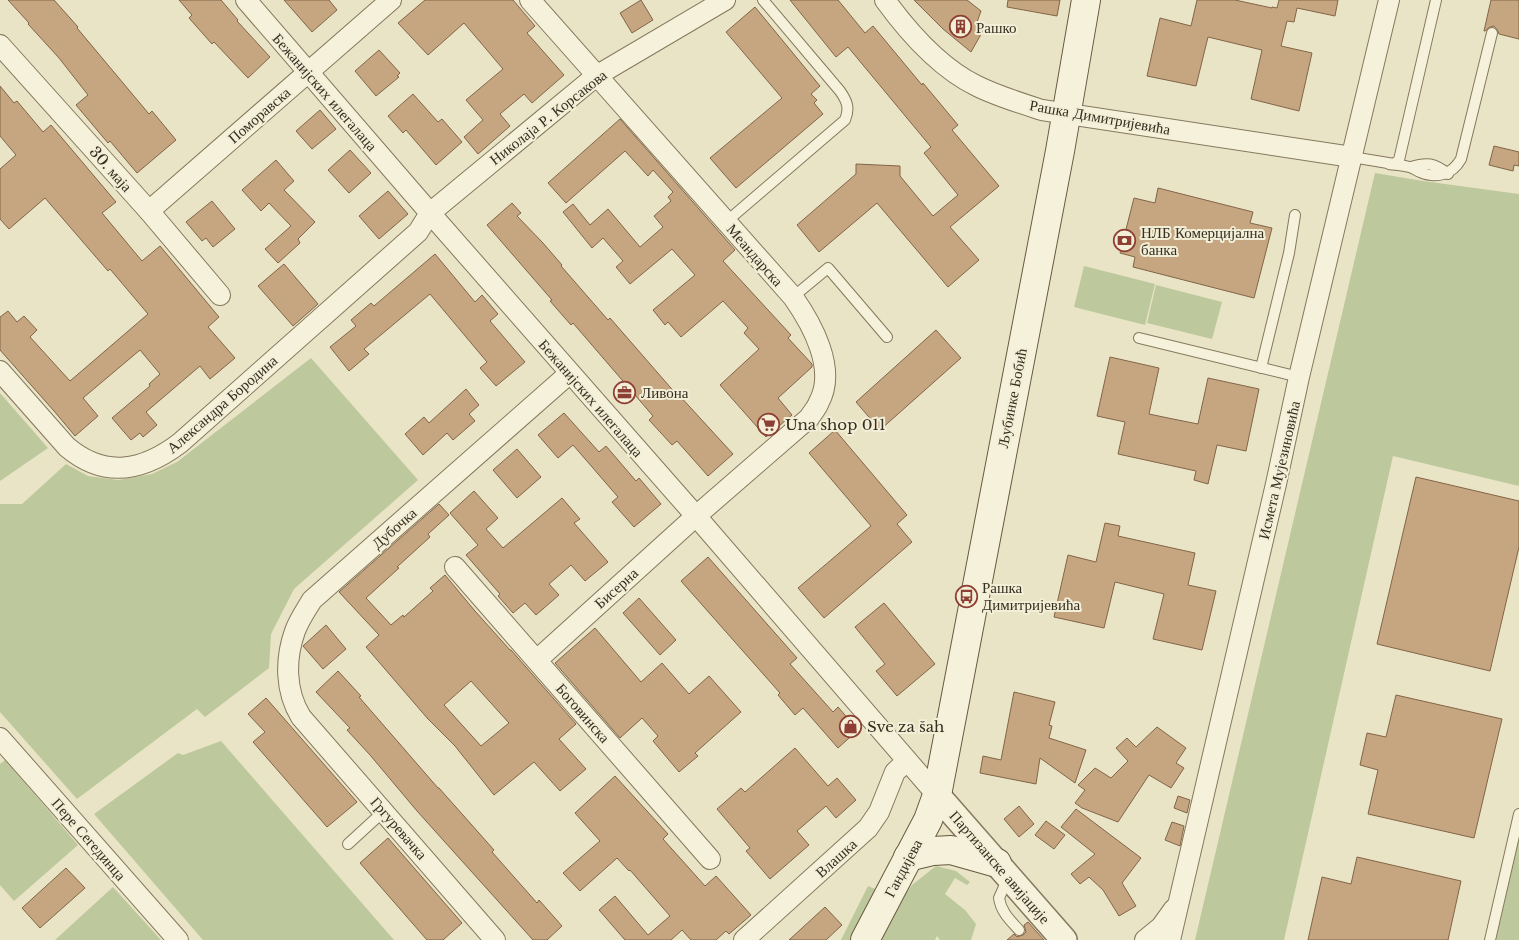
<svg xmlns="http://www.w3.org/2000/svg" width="1519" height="940" viewBox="0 0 1519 940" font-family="'Libre Baskerville',serif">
	<rect width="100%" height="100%" fill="#eae4c7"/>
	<g fill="#bdc89c">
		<path d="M1375 173 1423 181 1519 194V486L1393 456 1284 940H1195Z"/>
		<path d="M1084 266 1155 284 1145 325 1074 307Z"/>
		<path d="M1156 285 1222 302 1212 339 1147 323Z"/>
		<path d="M311 358 418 480 294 589 271 634 269 668 205 717 197 709 77 799 0 712V504H22L66 464 88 476 118 480 152 474 177 462Z"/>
		<path d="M0 393 48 448 0 481Z"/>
		<path d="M221 741 394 940H203L94 814 178 753 183 755Z"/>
		<path d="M5 760 78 845 14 901 0 885V764Z"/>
		<path d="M1519 836V940H1496Z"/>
		<path d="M936 866 956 871 970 882 967 885 955 878 945 894 965 910 976 924 971 940H940L937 936 935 940H880L894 909 912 885Z"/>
		<path d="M868 886 880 891 856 940H841Z"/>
		<path d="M113 887 161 940H55Z"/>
	</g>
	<g fill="#c5a681" stroke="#826546" fill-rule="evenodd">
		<path d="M8 0H54L78 27 77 28 149 114 152 111 176 140 137 173 110 141 108 143 76 105 88 95 59 58 28 24 29 23Z"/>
		<path d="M179 0H221L238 20 237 21 270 57 248 78 214 42 212 44 189 18 192 15Z"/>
		<path d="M284 0H329L337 10 312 32Z"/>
		<path d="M425 0H513L535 26 527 33 564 75 532 103 524 94 500 114 510 126 478 154 464 137 483 120 466 100 503 69 464 23 428 55 398 23Z"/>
		<path d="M641 0 653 20 632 33 620 13Z"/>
		<path d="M790 0H838L865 33 873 26 922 85 923 83 958 125 952 130 999 186 950 227 979 260 948 287 877 203 819 252 797 225 856 174V164L900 166V176L933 216 958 195 924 153 931 147 848 47 836 57Z"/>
		<path d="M914 0H967L981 11 976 25 984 29 971 52 943 29Z"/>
		<path d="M1008 0H1060L1057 16 1007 7Z"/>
		<path d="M1197 0H1235L1272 8V7L1277 8 1279 0H1338L1335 16 1297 8 1294 22 1287 21 1281 46 1312 53 1299 111 1251 99 1262 50 1208 37 1196 86 1147 76 1160 18 1191 26Z"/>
		<path d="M1491 0H1519V39L1499 34 1498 31 1494 26 1490 27 1485 31H1484Z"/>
		<path d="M755 7 820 86 811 94 817 100 814 103 823 114 736 188 710 158 782 98 726 32Z"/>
		<path d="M379 50 400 73 397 76 399 77 376 96 355 71Z"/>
		<path d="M0 86 14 103 17 101 43 132 51 125 116 202 102 213 142 261 160 246 219 317 208 327 235 358 210 379 200 366 146 412 157 425 143 437 140 433 131 440 112 418 150 386 149 384 160 374 140 350 83 398 98 416 75 436 54 411 0 350V317L8 311 17 322 24 316 37 330 30 337 70 381 148 314 110 269 108 271 45 198 9 229 0 219V169L16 155 0 136Z"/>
		<path d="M413 94 438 122 442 119 462 142 436 165 406 130 403 133 388 116Z"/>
		<path d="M320 110 336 129 312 149 296 131Z"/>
		<path d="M620 119 735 250 723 261 791 335 788 338 812 364V367L778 398 792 415 766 437 720 385 759 349 744 333 748 328 723 301 681 337 668 322 665 325 653 310 695 275 672 249 630 284 616 267 623 261 603 238 592 248 563 212 573 204 590 225 608 209 640 247 663 227 654 216 671 201 668 197 673 192 653 170 648 176 625 151 566 203 548 183Z"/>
		<path d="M1494 146 1519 152V166L1514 165 1513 171 1489 165Z"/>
		<path d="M350 150 371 173 349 193 328 170Z"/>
		<path d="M276 160 294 181 284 190 315 222 298 239 300 243 278 263 265 249 291 226 269 203 261 211 242 190Z"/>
		<path d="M1158 188 1253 212 1250 223 1272 228 1254 298 1133 267 1135 257 1120 253 1134 198 1155 203Z"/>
		<path d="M388 191 408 214 379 239 359 216Z"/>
		<path d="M212 201 235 229 213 247 206 238 202 241 186 222Z"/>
		<path d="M512 203 521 213 517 216 543 243 562 265 561 266 608 320 610 318 677 395 678 394 733 454 708 476 677 441 672 445 649 420 653 416 573 323 571 325 550 301 552 300 487 225Z"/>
		<path d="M435 254 475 302 482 295 498 314 490 321 525 362 496 386 480 368 487 362 430 294 364 349 369 354 349 371 330 347 356 326 351 320 371 303 374 306Z"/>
		<path d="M284 264 318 304 293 326 258 286Z"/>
		<path d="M936 330 961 358 880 430 856 402Z"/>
		<path d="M1110 357 1159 368 1149 414 1173 419 1198 424 1208 378 1259 389 1246 451 1217 445 1208 484 1194 480 1196 471 1118 454 1125 422 1097 416Z"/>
		<path d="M466 389 479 405 469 414 475 421 453 440 447 433 423 455 405 434 424 417 429 423Z"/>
		<path d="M564 413 599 452 606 446 636 481 639 478 661 504 634 527 612 502 618 497 573 445 558 458 538 435Z"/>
		<path d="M835 430 907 515 897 524 912 542 824 618 798 588 871 526 809 453Z"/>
		<path d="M517 449 541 477 517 498 493 470Z"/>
		<path d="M1416 477 1519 501V547L1490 671 1377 644Z"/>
		<path d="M474 491 498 518 486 529 503 548 562 498 580 519 574 523 608 562 585 581 571 565 549 584 559 595 536 615 525 603 513 613 498 596 500 594 466 555 478 545 450 513Z"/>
		<path d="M439 504 449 515 428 534 430 537 397 567 399 568 366 598 391 625 403 615 404 617 433 591 430 588 445 575 475 611 510 650H511L576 724 559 739 586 769 560 791 534 762 494 795 455 746 428 719 366 647 379 635 339 592ZM471 681 509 723 481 746 444 705Z"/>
		<path d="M1105 523 1120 526 1118 536 1195 553 1188 585 1216 591 1202 650 1153 639 1164 594 1115 582 1104 628 1054 617 1068 555 1096 562Z"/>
		<path d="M708 557 797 658 790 664 833 712 838 707 858 730 838 748 803 708 795 715 778 695 780 693 681 581Z"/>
		<path d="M639 598 676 640 660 655 623 613Z"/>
		<path d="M884 603 935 664 897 696 876 671 885 664 855 627Z"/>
		<path d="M326 625 346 649 323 669 303 646Z"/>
		<path d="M595 628 641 682 662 663 689 694 709 676 741 712 695 753 698 756 679 772 653 741 658 736 642 718 620 738 555 663Z"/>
		<path d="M338 671 361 696 359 697 438 788H439L494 850 492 852 537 903 539 900 562 926 547 940H533L417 811 370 755 347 730 350 728 316 692Z"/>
		<path d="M1014 692 1055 702 1049 725 1052 726 1049 738 1086 750 1075 783 1040 758 1036 784 980 773 983 756 1001 760Z"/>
		<path d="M1396 695 1502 719 1474 838 1368 814 1378 770 1360 765 1367 733 1386 737Z"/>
		<path d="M266 698 357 802 327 827 253 742 265 732 248 714Z"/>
		<path d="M1157 727 1186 748 1176 763 1184 768 1171 788 1149 775 1118 822 1082 808 1075 803 1085 790 1078 785 1095 768 1111 778 1128 761 1116 748 1127 738 1136 747Z"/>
		<path d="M795 748 828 786 837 778 856 800 836 818 826 806 797 831 809 845 770 879 746 851 750 848 717 809 741 788 745 792Z"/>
		<path d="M615 776 668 834 663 839 705 886 716 876 751 915 729 934 726 931 716 940H691L682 930 671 940H625L599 910 615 896 648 935 670 916 630 870 629 871 617 858 580 891 563 873 600 841 575 813Z"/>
		<path d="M1178 796 1190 800 1187 813 1174 808Z"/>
		<path d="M1019 806 1034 824 1019 837 1004 819Z"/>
		<path d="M1076 809 1141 858 1122 883 1136 906 1119 916 1103 890 1089 877 1080 884 1071 874 1095 854 1061 827Z"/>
		<path d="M1046 821 1065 835 1054 849 1035 835Z"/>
		<path d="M1172 822 1184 826 1180 846 1165 840Z"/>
		<path d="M388 838 462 923 443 940H427L360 863Z"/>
		<path d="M1357 857 1461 881 1448 940H1308L1322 877 1351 884Z"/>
		<path d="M66 868 85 888 40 928 22 908Z"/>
		<path d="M825 907 842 925 826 940H789Z"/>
		<path d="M1028 922 1044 940H1007L1014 934 1017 937 1023 935 1026 932 1024 925Z"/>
	</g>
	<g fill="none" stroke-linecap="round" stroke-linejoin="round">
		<defs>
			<g id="service">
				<path d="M1352 157 1394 164 1399 160 1436 0"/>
				<path d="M1389 164C1395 165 1402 165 1409 167 1413 168 1416 170 1420 172 1436 179 1452 175 1461 159L1492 33"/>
				<path d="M1411 167C1427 162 1434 163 1448 174"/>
				<path d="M726 222 845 120C850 108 847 101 840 91L763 0"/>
				<path d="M793 297 828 268 887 337"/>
				<path d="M1139 338 1299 377"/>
				<path d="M1261 368 1289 253 1295 215"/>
				<path d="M348 844 384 811"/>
				<path d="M1008 878 999 898C1001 912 1010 920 1019 930"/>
				<path d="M1490 940 1519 814"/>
			</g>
			<g id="minor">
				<path d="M246 0 430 213 696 516 937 795"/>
				<path d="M530 0 793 297C812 324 837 369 819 402 817 408 812 413 809 418L696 516 537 660"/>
				<path d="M885 0C909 33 940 68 977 86 997 96 1020 103 1042 110L1352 157"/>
				<path d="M0 45 149 211 220 295"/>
				<path d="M149 211 391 0"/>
				<path d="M0 371 67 447C105 479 143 471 180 443L418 232 430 213 596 76 725 0"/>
				<path d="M455 567 710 859"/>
				<path d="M0 738 178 940"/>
				<path d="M495 940 301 717C285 691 285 659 295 631 299 620 306 610 312 600L570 373"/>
				<path d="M744 940 868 828 879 812 895 772 907 761"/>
				<path d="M1145 940 1161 927 1174 909"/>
				<path d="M1170 940 1276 484 1299 377 1389 0"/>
			</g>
			<path id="tertiary" d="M937 795 1064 940"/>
			<g id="secondary">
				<path d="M908 857 933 851 951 850 997 863"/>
				<path d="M865 940 928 820 937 795 1060 151 1086 0"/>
			</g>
		</defs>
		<use href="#service" stroke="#85785e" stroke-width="12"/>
		<use href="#minor" stroke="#85785e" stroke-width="22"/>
		<use href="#tertiary" stroke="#85785e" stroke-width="28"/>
		<use href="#secondary" stroke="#675941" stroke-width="30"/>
		<use href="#service" stroke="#f6f1da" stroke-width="10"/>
		<use href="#minor" stroke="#f6f1da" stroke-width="20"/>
		<use href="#tertiary" stroke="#f6f1da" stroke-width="25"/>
		<use href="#secondary" stroke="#f6f1da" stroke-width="28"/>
	</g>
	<defs>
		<symbol id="building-ring" viewBox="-11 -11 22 22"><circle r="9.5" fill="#f3eed6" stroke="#8e3f34" stroke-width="1.5"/><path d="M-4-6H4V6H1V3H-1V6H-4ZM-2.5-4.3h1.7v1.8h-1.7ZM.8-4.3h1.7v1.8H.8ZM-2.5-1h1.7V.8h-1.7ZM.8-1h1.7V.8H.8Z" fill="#8e3f34"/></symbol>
		<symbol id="bank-ring" viewBox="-11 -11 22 22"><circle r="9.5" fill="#f3eed6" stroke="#8e3f34" stroke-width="1.5"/><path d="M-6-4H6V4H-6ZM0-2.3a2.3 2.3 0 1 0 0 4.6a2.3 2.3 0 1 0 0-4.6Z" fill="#8e3f34"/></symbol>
		<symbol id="office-ring" viewBox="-11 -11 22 22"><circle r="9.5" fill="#f3eed6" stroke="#8e3f34" stroke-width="1.5"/><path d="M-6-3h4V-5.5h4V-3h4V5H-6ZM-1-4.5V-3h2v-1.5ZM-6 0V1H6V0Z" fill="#8e3f34"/></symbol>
		<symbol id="supermarket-ring" viewBox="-11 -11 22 22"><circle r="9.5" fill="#f3eed6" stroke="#8e3f34" stroke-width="1.5"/><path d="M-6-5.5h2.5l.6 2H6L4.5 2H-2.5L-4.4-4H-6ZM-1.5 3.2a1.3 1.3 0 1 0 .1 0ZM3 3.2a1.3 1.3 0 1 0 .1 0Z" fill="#8e3f34"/></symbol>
		<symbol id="bus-ring" viewBox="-11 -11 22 22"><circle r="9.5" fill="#f3eed6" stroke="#8e3f34" stroke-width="1.5"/><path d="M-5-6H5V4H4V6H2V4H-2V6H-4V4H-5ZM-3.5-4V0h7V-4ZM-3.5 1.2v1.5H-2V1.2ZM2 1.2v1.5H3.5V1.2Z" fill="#8e3f34"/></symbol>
		<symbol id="shop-ring" viewBox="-11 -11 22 22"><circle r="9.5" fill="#f3eed6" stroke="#8e3f34" stroke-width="1.5"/><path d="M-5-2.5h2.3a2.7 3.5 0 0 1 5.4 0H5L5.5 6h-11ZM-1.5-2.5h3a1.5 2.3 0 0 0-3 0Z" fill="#8e3f34"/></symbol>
	</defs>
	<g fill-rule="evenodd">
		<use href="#building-ring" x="948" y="14" width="25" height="25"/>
		<use href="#bank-ring" x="1112" y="228" width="25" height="25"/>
		<use href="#office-ring" x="612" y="380" width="25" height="25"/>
		<use href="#supermarket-ring" x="756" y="412" width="25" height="25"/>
		<use href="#bus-ring" x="954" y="584" width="25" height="25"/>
		<use href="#shop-ring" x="838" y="714" width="25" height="25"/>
	</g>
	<g text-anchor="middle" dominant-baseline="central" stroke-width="4" stroke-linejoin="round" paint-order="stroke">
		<g font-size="15" fill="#362e21" stroke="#f3eed6" text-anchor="start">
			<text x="976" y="27">Рашко</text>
			<text x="1141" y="232">НЛБ Комерцијална<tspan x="1141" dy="17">банка</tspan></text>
			<text x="641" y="392">Ливона</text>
			<text x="785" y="424">Una shop 011</text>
			<text x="982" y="587">Рашка<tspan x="982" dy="17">Димитријевића</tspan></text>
			<text x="867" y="726">Sve za šah</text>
		</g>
		<g font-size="15" fill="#362e21" stroke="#f3eed6">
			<text transform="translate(325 92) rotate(49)">Бежанијских илегалаца</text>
			<text transform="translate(259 115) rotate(-41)">Поморавска</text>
			<text transform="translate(548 117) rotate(-38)">Николаја Р. Корсакова</text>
			<text transform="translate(1100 117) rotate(10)">Рашка Димитријевића</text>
			<text transform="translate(111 169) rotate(48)">30. маја</text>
			<text transform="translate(755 255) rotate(49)">Меандарска</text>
			<text transform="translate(591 398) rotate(49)">Бежанијских илегалаца</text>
			<text transform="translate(1012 398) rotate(-79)">Љубинке Бобић</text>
			<text transform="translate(222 404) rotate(-41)">Александра Бородина</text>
			<text transform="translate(1279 470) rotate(-77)">Исмета Мујезиновића</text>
			<text transform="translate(394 528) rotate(-41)">Дубочка</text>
			<text transform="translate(616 588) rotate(-42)">Бисерна</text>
			<text transform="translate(583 713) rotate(49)">Боговинска</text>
			<text transform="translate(399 828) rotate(49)">Гргуревачка</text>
			<text transform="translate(89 839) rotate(49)">Пере Сегединца</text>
			<text transform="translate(836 858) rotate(-42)">Влашка</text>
			<text transform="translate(1000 867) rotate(49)">Партизанске авијације</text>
			<text transform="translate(903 868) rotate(-62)">Гандијева</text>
		</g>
	</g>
</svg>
